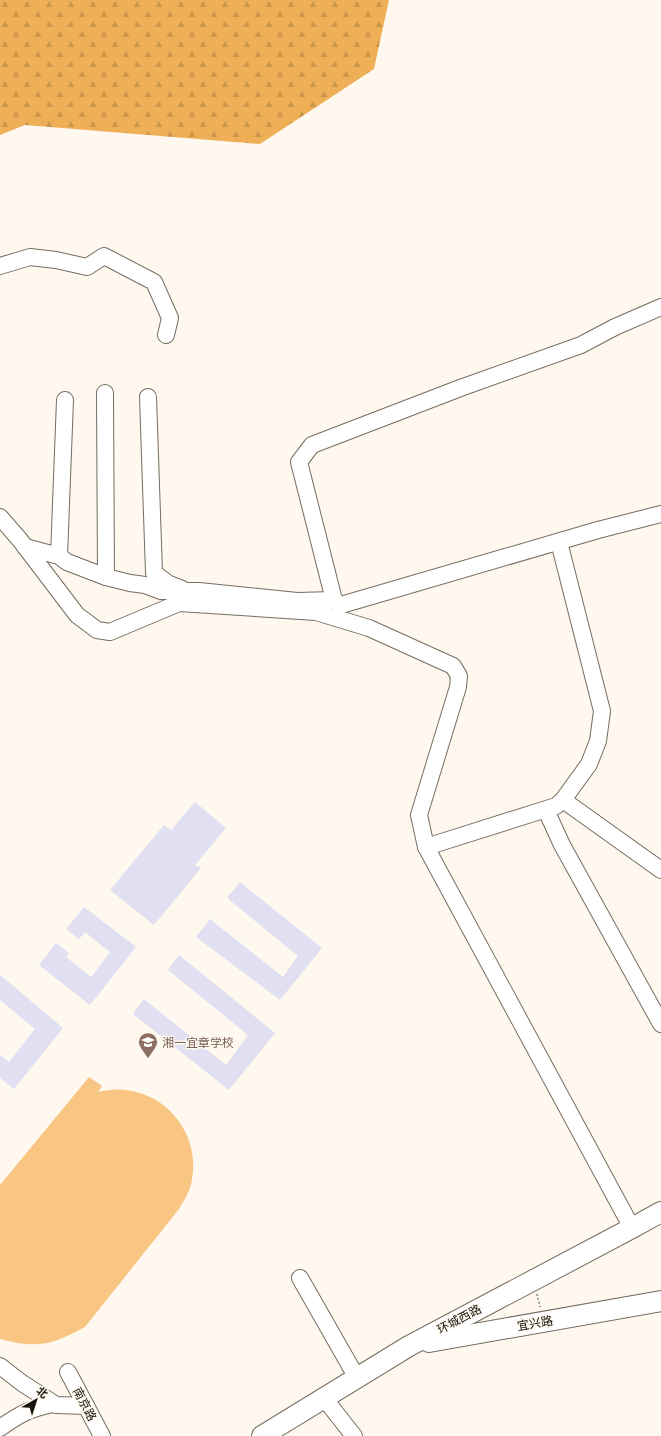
<svg xmlns="http://www.w3.org/2000/svg" width="661" height="1436" viewBox="0 0 661 1436" font-family="Mulish,'Noto Sans SC',sans-serif">
	<defs>
		<pattern id="forest-firs" width="22" height="20" patternUnits="userSpaceOnUse"><rect width="22" height="20" fill="#efaf57"/><path d="M5 1l3.5 6h-7zM16 11l3.5 6h-7z" fill="#cc964b"/></pattern>
	</defs>
	<rect width="100%" height="100%" fill="#fef8ef"/>
	<path fill="url(#forest-firs)" d="M0 0H389L374 69 260 144 25 125 0 135Z"/>
	<path fill="#f9c583" d="M89 1077 102 1086 98 1092C107 1090 116 1089 126 1090 169 1095 200 1136 192 1179 191 1190 184 1200 179 1209L85 1327C52 1345 37 1349 0 1339V1185Z"/>
	<g fill="#e1dff2">
		<path d="M195 802 226 828 195 865 201 868 154 925 110 890 164 825 171 830Z"/>
		<path d="M240 882 322 948 280 1000 196 937 210 919 283 977 298 956 227 898Z"/>
		<path d="M84 907 136 947 90 1005 39 965 56 943 69 953 66 957 91 977 110 952 85 932 79 939 66 929Z"/>
		<path d="M179 955 275 1033 229 1090 133 1014 144 999 226 1065 248 1035 168 970Z"/>
		<path d="M0 975 63 1028 14 1089 0 1078V1055L9 1062 35 1029 0 1000Z"/>
	</g>
	<g fill="none" stroke-linecap="round" stroke-linejoin="round">
		<defs>
			<g id="minor">
				<path d="M0 266 30 257 56 260 87 267 104 256 154 282 170 318 166 335"/>
				<path d="M105 393 106 577"/>
				<path d="M148 397 154 573 169 584 182 589"/>
				<path d="M0 517 20 540 77 615 97 630 110 632 179 603 316 612 369 628 453 666 459 676 458 687 419 815 426 847"/>
				<path d="M559 542 602 711 598 741 589 764 563 800 556 806 426 847 632 1228"/>
				<path d="M25 547 59 556 67 562 106 577 130 583 145 585 161 591H199L297 601 334 600 341 605 598 530 661 514"/>
				<path d="M59 556 65 400"/>
				<path d="M334 600 299 462 312 445 463 387 581 345 615 327 661 307"/>
				<path d="M563 800 661 870"/>
				<path d="M546 810 562 845 661 1024"/>
				<path d="M300 1278 357 1378"/>
				<path d="M0 1366 22 1383 56 1405 86 1406"/>
				<path d="M68 1372 102 1436"/>
				<path d="M324 1398 354 1436"/>
				<path d="M0 1428C20 1414 29 1409 53 1404"/>
			</g>
			<g id="major">
				<path d="M429 1342 661 1301"/>
				<path d="M262 1436 409 1346 632 1228 661 1212"/>
			</g>
		</defs>
		<use href="#minor" stroke="#766c60" stroke-width="18"/>
		<use href="#major" stroke="#766c60" stroke-width="22"/>
		<path stroke="#9d9891" stroke-width="2" stroke-dasharray="2 2" stroke-linecap="butt" d="M537 1294 540 1307"/>
		<use href="#minor" stroke="#fff" stroke-width="16"/>
		<use href="#major" stroke="#fff" stroke-width="20"/>
	</g>
	<defs>
		<symbol id="school-pin" viewBox="-11 -11 22 30"><path d="M0 17L-7.5 6A9.5 9.5 0 1 1 7.5 6Z" fill="#8d6e63" stroke="#fef8ef"/><path d="M0-5L7-2L0 1L-7-2ZM-4 1L0 2.5L4 1V4Q0 6-4 4Z" fill="#fff"/></symbol>
	</defs>
	<g fill-rule="evenodd">
		<use href="#school-pin" x="137" y="1031" width="22" height="30"/>
	</g>
	<g text-anchor="middle" dominant-baseline="central" stroke-width="3" stroke-linejoin="round" paint-order="stroke">
		<g font-size="12" fill="#785e54" stroke="#fef8ef" text-anchor="start">
			<text x="162" y="1042">湘一宜章学校</text>
		</g>
		<g font-size="12" fill="#17130e" stroke="#fef8ef">
			<text transform="translate(459 1319) rotate(-28)">环城西路</text>
			<text transform="translate(535 1323) rotate(-10)">宜兴路</text>
			<text transform="translate(85 1404) rotate(62)">南京路</text>
		</g>
	</g>
	<g transform="translate(36 1400) rotate(39)" stroke="#fef8ef" stroke-width="3" paint-order="stroke">
	<path d="M0-3L7 15L0 10L-7 15Z" fill="#17130e"/>
	<text y="-6" font-size="11" font-weight="bold" text-anchor="middle" fill="#17130e">北</text>
	</g>
</svg>
